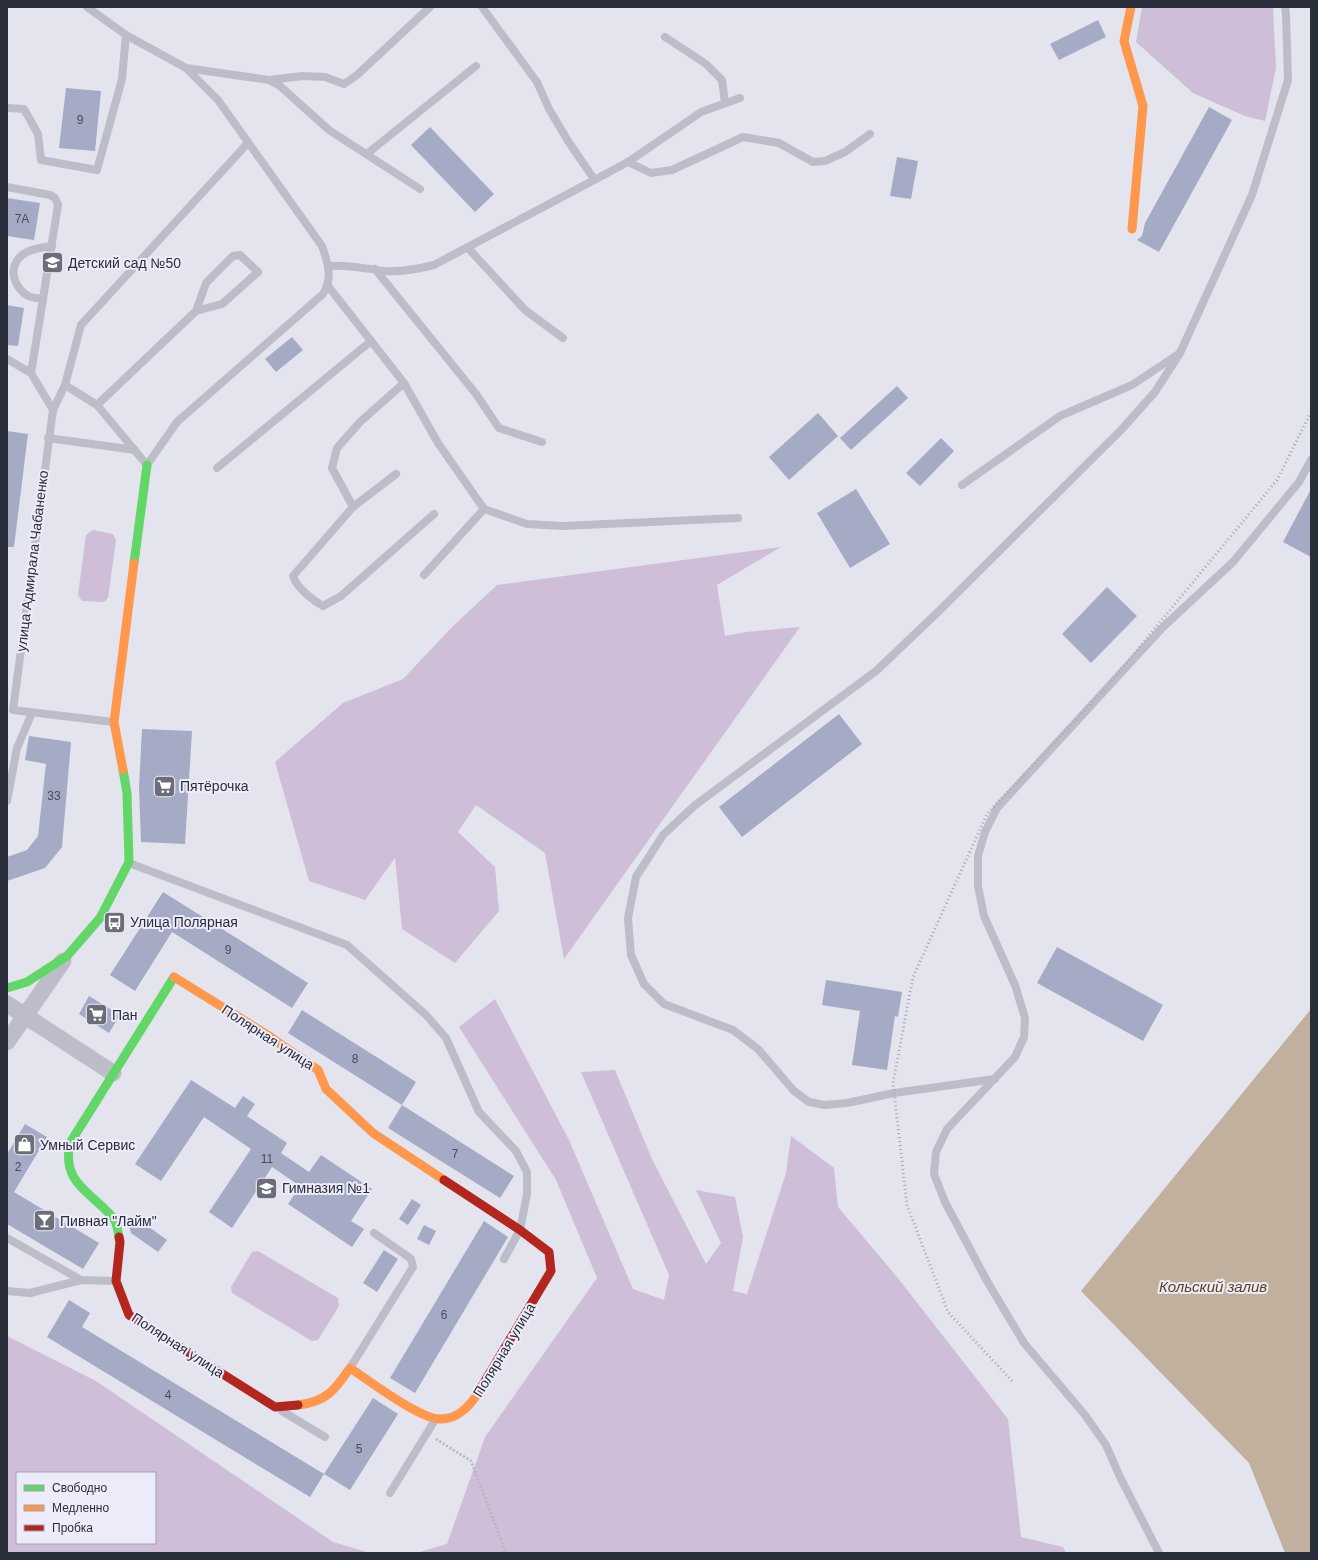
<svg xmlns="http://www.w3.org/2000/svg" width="1318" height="1560" viewBox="0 0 1318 1560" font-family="Helvetica,sans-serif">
	<rect width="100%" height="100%" fill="#e4e4ef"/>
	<g fill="#cfbed7" fill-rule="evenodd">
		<path d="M1142 7H1273L1276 68 1265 121 1245 116 1193 93 1136 42Z"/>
		<path d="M93 530 113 534 116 540 108 598 104 602 82 601 78 595 86 535Z"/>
		<path d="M781 547 717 585 725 636 746 632 800 627 564 959 545 853 476 805 458 832 495 867 499 911 455 963 402 929 395 858 365 900 309 881 275 762 343 703 403 679 453 626 497 585Z"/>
		<path d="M495 999 569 1140 633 1289 664 1300 669 1275 581 1072 615 1070 652 1159 706 1264 721 1243 696 1190 735 1197 743 1237 733 1291 747 1294 786 1173 791 1136 834 1168 838 1207 897 1277 1008 1419 1021 1537 1063 1547 1066 1553H416L447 1544 485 1437 597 1278 556 1180 459 1027Z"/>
		<path d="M258 1251 338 1298 339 1306 318 1340 312 1341 232 1293 231 1287 252 1252Z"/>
		<path d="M7 1336 96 1381 333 1542 370 1553H7ZM17 1473H155V1543H17Z"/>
	</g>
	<path fill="#c2b09e" d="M1311 1009V1553H1285L1249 1463 1081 1291Z"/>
	<g fill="#a5abc4">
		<path d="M1098 20 1106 37 1059 60 1050 44Z"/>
		<path d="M66 88 101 91 95 151 59 148Z"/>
		<path d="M1209 107 1232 120 1159 252 1137 240 1142 236 1145 223Z"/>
		<path d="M430 127 494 194 475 212 411 145Z"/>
		<path d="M897 157 918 161 911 199 890 196Z"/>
		<path d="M7 198 40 203 34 240 7 236Z"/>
		<path d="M7 305 24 308 18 346 7 345Z"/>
		<path d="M292 337 303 350 276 372 265 359Z"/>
		<path d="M897 386 908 398 851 450 840 438Z"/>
		<path d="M818 413 838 436 789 480 769 457Z"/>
		<path d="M7 431 28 434 14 547H7Z"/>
		<path d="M941 438 954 451 920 486 906 473Z"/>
		<path d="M856 489 890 544 850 568 817 513Z"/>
		<path d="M1311 489V557L1283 542Z"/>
		<path d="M1107 587 1137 616 1091 663 1062 634Z"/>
		<path d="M839 714 862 744 742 837 719 807Z"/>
		<path d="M142 729 192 731 185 844 141 842 139 787Z"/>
		<path d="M29 736 71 742 62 847 45 868 7 881V857L27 850 38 836 46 764 25 760Z"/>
		<path d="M163 892 308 983 292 1008 172 932 135 991 110 975Z"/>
		<path d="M1057 947 1163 1005 1143 1041 1037 983Z"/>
		<path d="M826 980 902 992 898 1017 895 1016 887 1070 852 1065 860 1011 822 1005Z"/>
		<path d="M89 996 120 1015 109 1033 79 1014Z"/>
		<path d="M302 1010 416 1082 402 1105 288 1033Z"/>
		<path d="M191 1080 235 1108 243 1096 255 1104 247 1116 287 1143 281 1153 309 1172 321 1155 372 1189 351 1221 364 1229 352 1247 288 1204 300 1186 272 1167 232 1228 209 1212 251 1149 204 1117 161 1181 135 1164Z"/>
		<path d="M402 1105 514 1176 500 1198 388 1128Z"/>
		<path d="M25 1124 47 1137 14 1192 99 1243 83 1269 7 1224V1154Z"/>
		<path d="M412 1199 421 1205 408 1225 399 1219Z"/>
		<path d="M135 1217 167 1240 158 1252 131 1233 129 1226Z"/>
		<path d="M484 1221 508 1237 415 1393 390 1378Z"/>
		<path d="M424 1225 436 1231 429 1245 417 1239Z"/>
		<path d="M384 1250 398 1259 377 1292 363 1283Z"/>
		<path d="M69 1300 90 1313 82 1327 324 1474 310 1497 47 1337Z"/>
		<path d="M373 1398 398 1414 350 1490 324 1474Z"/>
	</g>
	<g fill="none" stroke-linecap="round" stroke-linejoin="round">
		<path stroke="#b5b5c1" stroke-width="2.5" stroke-dasharray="2 2" stroke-linecap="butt" d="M436 1439 471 1461 506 1553"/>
		<g stroke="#bcbdc9" stroke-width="8">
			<path d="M87 7 126 35 186 68 218 100 322 246C328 263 333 278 323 294L177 422 147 465 97 405 65 385 81 325 247 144"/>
			<path d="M482 7 537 82 549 109 568 141 594 179"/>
			<path d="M665 37 706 64 722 80 725 103"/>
			<path d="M186 68 269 80 280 86 329 130 420 189"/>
			<path d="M269 80 303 76 325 77 344 84 357 75 430 7"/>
			<path d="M7 108 24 109 38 134 41 160 97 170 122 79 126 35"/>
			<path d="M368 153 476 66"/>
			<path d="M628 162 651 173 672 170 743 137 779 143 813 162 825 161 845 152 870 134"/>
			<path d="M7 187 50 195 55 198 58 205 43 299C38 298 32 298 28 296 15 288 8 271 19 258 27 249 41 248 52 246"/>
			<path d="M468 248 525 310 563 338"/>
			<path d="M329 266C349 264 366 269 385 271 402 272 418 269 434 265L628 162 701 112 740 98"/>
			<path d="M375 269 476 394 499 428 542 442"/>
			<path d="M328 286 404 383 438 443 484 509 527 524 562 526 738 518"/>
			<path d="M7 359 31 373 53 410"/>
			<path d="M31 373 43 299"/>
			<path d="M65 385 53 410 13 710 113 722"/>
			<path d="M97 405 196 311 206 283 233 256 240 255 258 272 222 304 196 311"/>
			<path d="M48 438 135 450"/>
			<path d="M217 468 371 341"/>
			<path d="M396 474 353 507 293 576C297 588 312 600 323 606L341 596 434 514"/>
			<path d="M962 485 1060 416 1132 385 1180 353 1252 195 1288 80 1286 14 1285 7"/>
			<path d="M353 507 332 468 337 448 360 422 404 383"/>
			<path d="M424 575 484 509"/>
			<path d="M7 801 17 748 32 713"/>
			<path d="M129 863 347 945 426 1015 446 1038 479 1112 516 1151 527 1172V1194L520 1230 504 1259"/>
			<path d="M995 1079 894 1093 847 1103 825 1105 809 1102 794 1091 758 1049 733 1030 664 1004 644 984 631 955 628 918 636 877 663 835 694 806 876 671 938 612 1122 429 1155 392 1180 353"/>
			<path d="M7 1238 81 1280"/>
			<path d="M7 1291 30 1293 81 1280 115 1281"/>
			<path d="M350 1368 413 1267 411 1259 407 1256 374 1233"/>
			<path d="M282 1411 325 1437"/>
			<path d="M390 1493 435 1420"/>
			<path d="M1159 1553 1120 1477 1106 1445 1085 1415 1024 1343 987 1281 945 1202 934 1174 936 1152 947 1129 1015 1057 1024 1037 1025 1018 1015 985 984 916 978 886V856L985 832 997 808 1163 627 1233 562 1299 482 1311 460"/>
		</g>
		<g stroke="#bcbdc9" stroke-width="17">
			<path d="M7 1004 113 1073"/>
			<path d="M7 1042 63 961"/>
		</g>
		<g stroke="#63d668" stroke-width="9">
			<path d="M134 563 147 465"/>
			<path d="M7 988 27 982 67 956 100 918 129 862 127 793 123 770"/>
			<path d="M119 1237C118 1232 117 1223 114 1219 92 1192 61 1184 70 1143L174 977"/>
		</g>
		<g stroke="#ff974d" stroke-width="9">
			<path d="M1131 7 1124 41 1143 106 1132 229"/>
			<path d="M123 770 114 722 134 563"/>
			<path d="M174 977 266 1034 318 1070 326 1089 373 1133 444 1180"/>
			<path d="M298 1405C326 1402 335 1390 350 1368 368 1380 421 1420 441 1419 458 1419 471 1405 479 1391"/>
		</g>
		<g stroke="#b3261e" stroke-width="9">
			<path d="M444 1180 520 1230 549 1252 551 1271 479 1391"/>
			<path d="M119 1237 120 1242 116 1281 129 1315 275 1407 298 1405"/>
		</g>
		<path stroke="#a7a7b0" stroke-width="3" stroke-dasharray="1 3" stroke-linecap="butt" d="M1012 1381 948 1312 907 1205 893 1083 913 977 987 814 1106 688 1277 480 1311 412"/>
	</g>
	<defs>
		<symbol id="school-square" viewBox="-11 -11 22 22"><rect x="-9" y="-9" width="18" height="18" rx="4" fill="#6b6d79" stroke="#edecfb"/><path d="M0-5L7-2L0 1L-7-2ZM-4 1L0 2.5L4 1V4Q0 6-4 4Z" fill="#fff"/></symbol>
		<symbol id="supermarket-square" viewBox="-11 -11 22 22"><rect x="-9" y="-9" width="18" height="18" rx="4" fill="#6b6d79" stroke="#edecfb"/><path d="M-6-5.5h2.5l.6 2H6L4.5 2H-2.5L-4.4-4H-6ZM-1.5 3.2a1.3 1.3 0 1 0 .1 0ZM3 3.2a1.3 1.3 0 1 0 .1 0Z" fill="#fff"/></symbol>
		<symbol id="bus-square" viewBox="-11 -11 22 22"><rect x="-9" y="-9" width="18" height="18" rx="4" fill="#6b6d79" stroke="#edecfb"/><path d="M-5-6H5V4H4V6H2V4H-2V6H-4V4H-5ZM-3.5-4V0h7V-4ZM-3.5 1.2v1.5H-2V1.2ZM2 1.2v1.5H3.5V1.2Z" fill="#fff"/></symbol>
		<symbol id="shop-square" viewBox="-11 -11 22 22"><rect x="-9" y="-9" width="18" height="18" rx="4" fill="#6b6d79" stroke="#edecfb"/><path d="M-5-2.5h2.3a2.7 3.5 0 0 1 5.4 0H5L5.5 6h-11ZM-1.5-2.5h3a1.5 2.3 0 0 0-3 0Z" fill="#fff"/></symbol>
		<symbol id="bar-square" viewBox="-11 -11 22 22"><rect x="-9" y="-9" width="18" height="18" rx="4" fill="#6b6d79" stroke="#edecfb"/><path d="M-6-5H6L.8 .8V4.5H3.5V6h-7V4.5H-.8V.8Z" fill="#fff"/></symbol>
	</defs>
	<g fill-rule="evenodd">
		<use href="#school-square" x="40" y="250" width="25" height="25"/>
		<use href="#supermarket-square" x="152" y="774" width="25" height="25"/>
		<use href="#bus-square" x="102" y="910" width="25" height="25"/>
		<use href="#supermarket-square" x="84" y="1002" width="25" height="25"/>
		<use href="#shop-square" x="12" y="1132" width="25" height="25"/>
		<use href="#school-square" x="254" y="1176" width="25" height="25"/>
		<use href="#bar-square" x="32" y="1208" width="25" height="25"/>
	</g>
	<g text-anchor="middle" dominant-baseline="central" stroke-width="4" stroke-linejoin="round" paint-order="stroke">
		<g font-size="12" fill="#494c5c">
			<text x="80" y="120">9</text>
			<text x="22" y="219">7А</text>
			<text x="54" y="796">33</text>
			<text x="228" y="950">9</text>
			<text x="355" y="1059">8</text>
			<text x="455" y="1154">7</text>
			<text x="267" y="1159">11</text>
			<text x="18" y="1167">2</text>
			<text x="444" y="1315">6</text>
			<text x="168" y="1395">4</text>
			<text x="359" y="1449">5</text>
		</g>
		<g font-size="14" fill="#2a2d3a" stroke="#edecfb" text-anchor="start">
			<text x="68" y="263">Детский сад №50</text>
			<text x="180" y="786">Пятёрочка</text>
			<text x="130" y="922">Улица Полярная</text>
			<text x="112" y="1015">Пан</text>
			<text x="40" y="1145">Умный Сервис</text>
			<text x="282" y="1188">Гимназия №1</text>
			<text x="60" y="1221">Пивная "Лайм"</text>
		</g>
		<g font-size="14" fill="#2a2d3a" stroke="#edecfb">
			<text transform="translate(32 561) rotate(-83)">улица Адмирала Чабаненко</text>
			<text transform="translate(268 1037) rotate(33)">Полярная улица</text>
			<text transform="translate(178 1345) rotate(33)">Полярная улица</text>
			<text transform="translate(504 1350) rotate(-59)">Полярная улица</text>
		</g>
		<g font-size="15" font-style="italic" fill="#5e421d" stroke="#edecfb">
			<text x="1213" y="1286">Кольский залив</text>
		</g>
	</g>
	<rect width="1318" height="1560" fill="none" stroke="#2a2d3a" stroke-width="16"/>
	<rect x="16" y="1472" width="140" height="72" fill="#edecfb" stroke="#9fa0ae"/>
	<rect x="24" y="1485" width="20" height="6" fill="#63d668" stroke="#9fa0ae"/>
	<text x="52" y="1492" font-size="12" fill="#2a2d3a">Свободно</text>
	<rect x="24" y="1505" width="20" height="6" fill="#ff974d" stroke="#9fa0ae"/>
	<text x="52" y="1512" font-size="12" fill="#2a2d3a">Медленно</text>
	<rect x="24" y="1525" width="20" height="6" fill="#b3261e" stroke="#9fa0ae"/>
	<text x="52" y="1532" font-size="12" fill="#2a2d3a">Пробка</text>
</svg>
